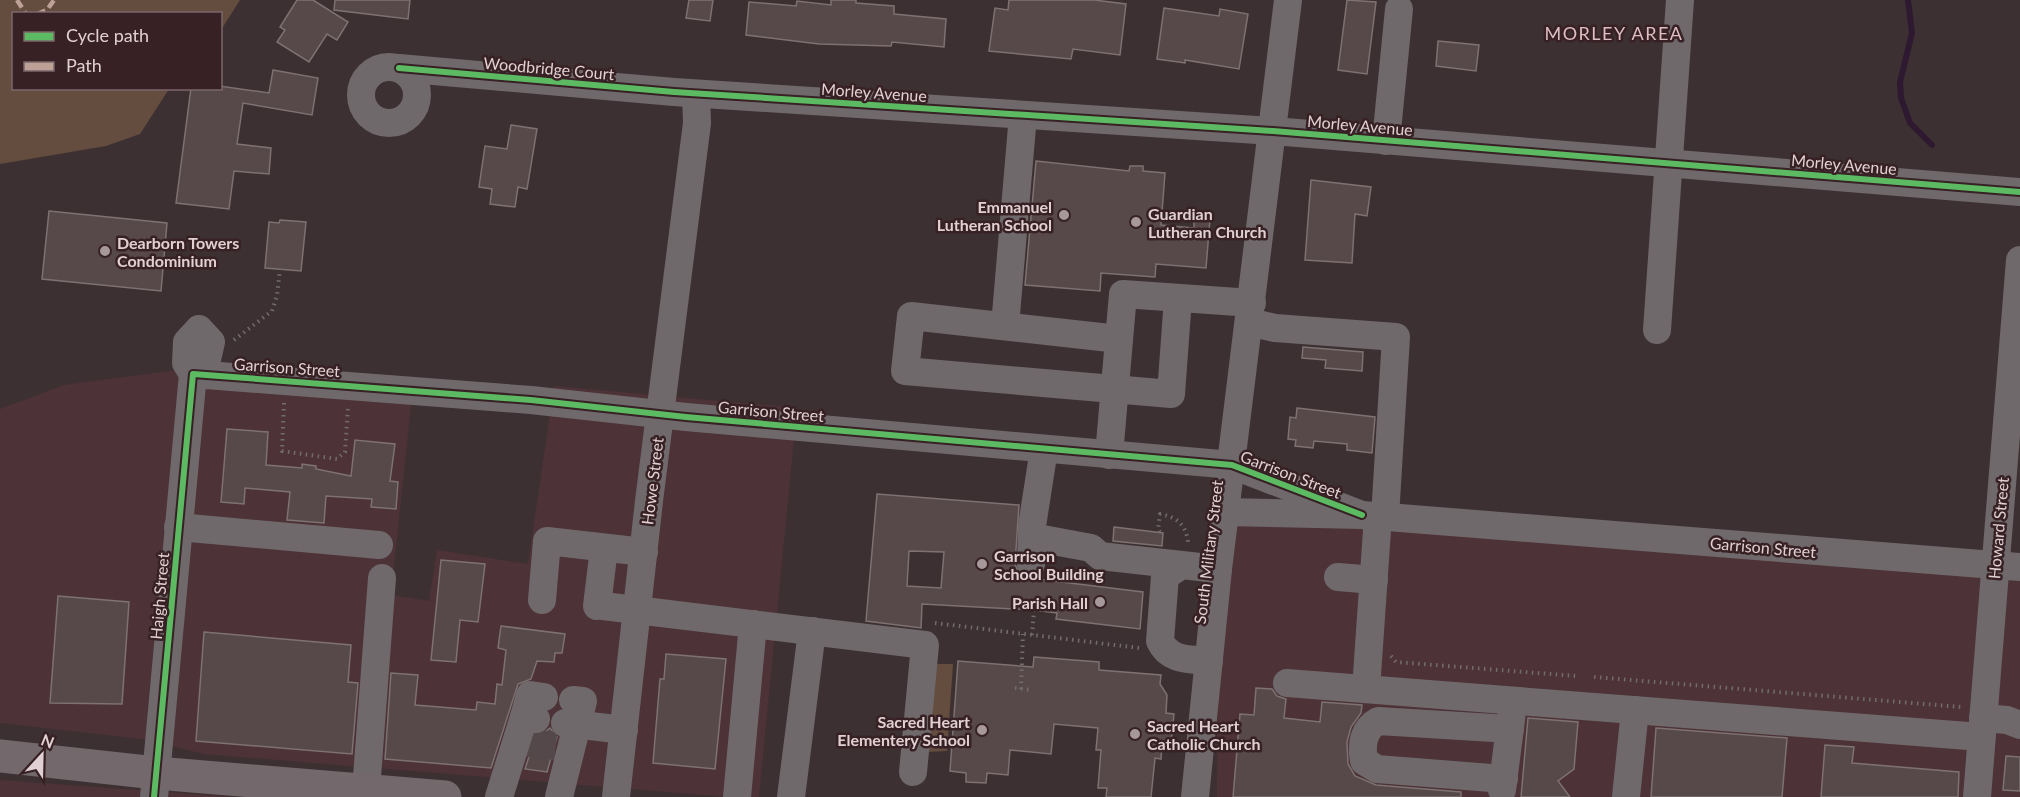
<svg xmlns="http://www.w3.org/2000/svg" width="2020" height="797" viewBox="0 0 2020 797" font-family="Lato,sans-serif">
	<rect width="100%" height="100%" fill="#3d3032"/>
	<g fill="#4d3237">
		<path d="M223 364 414 377 391 595 429 601 437 550 528 564 554 386 797 408 759 797H728L204 754 142 739 0 723V409L64 385Z"/>
		<path d="M1225 512 2020 567V797H1217L1218 569Z"/>
		<path d="M0 780 234 797H0Z"/>
	</g>
	<g fill="#644d3f">
		<path d="M0 0H240L221 30 220 14H14V88L169 89 140 134 106 146 0 164Z"/>
		<path d="M934 664H953L947 751 926 752Z"/>
	</g>
	<g fill="none" stroke-linecap="round" stroke-linejoin="round">
		<path stroke="#2e1931" stroke-width="6" d="M1908 0 1912 33 1900 82 1901 98 1910 123 1932 145"/>
	</g>
	<g fill="#574949" stroke="#7d7171" stroke-width="1.5" fill-rule="evenodd">
		<path d="M297 0H313L348 22 337 40 327 34 309 62 277 42 285 30 280 27Z"/>
		<path d="M335 0H410L408 19 334 10Z"/>
		<path d="M689 0H713L710 21 686 18Z"/>
		<path d="M831 0H856V3L894 6V14L946 19 944 47 892 42 891 46 819 44 746 35 749 2 796 6 797 1 831 5Z"/>
		<path d="M1009 0H1094L1126 4 1120 55 1073 49 1071 59 989 51 995 8 1008 10Z"/>
		<path d="M1347 0 1376 2 1367 74 1338 70Z"/>
		<path d="M1164 8 1219 16 1220 9 1248 14 1239 69 1185 60V63L1157 59Z"/>
		<path d="M1438 41 1479 45 1476 71 1436 66Z"/>
		<path d="M273 70 318 78 312 115 243 103 237 144 271 148 269 174 234 171 229 209 176 203 191 88H220V86L269 93Z"/>
		<path d="M511 125 537 129 527 189 518 187 515 207 490 204 492 189 479 187 485 146 507 149Z"/>
		<path d="M1036 161 1129 171 1130 166H1143V171L1165 173 1161 225 1194 228V218L1210 219 1206 268 1156 264 1155 277 1101 273 1100 291 1025 285Z"/>
		<path d="M1311 180 1371 187 1367 216 1355 214 1352 263 1305 260Z"/>
		<path d="M49 211 167 223 161 291 42 279Z"/>
		<path d="M280 220 306 222 301 271 265 268 269 222 279 223Z"/>
		<path d="M1303 347 1363 352 1362 371 1325 368 1326 360 1302 358Z"/>
		<path d="M1297 408 1375 417 1372 453 1347 450V444L1314 441 1313 448 1295 446 1296 440 1288 439 1290 417 1296 418Z"/>
		<path d="M227 429 268 432 266 465 302 468V464L316 466V469L351 476 355 440 395 444 390 481 398 482 396 509 371 507 372 499 326 496 324 523 287 520 290 492 245 488 244 504 221 502Z"/>
		<path d="M877 494 1019 505 1015 564 1020 576 1030 580 1037 579 1143 592 1140 629 1056 619 1057 613 1034 610 922 604 921 628 866 621ZM909 551 944 552 941 588 907 586Z"/>
		<path d="M1114 527 1163 533 1162 546 1113 541Z"/>
		<path d="M441 560 485 564 478 622 460 620 456 662 431 660Z"/>
		<path d="M58 596 129 602 122 704 50 703Z"/>
		<path d="M501 626 565 634 562 653H555L554 662 537 661 531 679 518 684 491 768 385 759 391 673 418 675 415 705 476 710 477 702 495 704 497 684 502 685 506 650 498 648Z"/>
		<path d="M204 632 351 645 348 682 358 683 352 754 196 741Z"/>
		<path d="M666 654 726 659 715 769 653 763 660 679H664Z"/>
		<path d="M1034 657 1099 662V670L1161 675 1160 684 1167 695 1166 713 1174 714 1171 743 1162 742 1161 759 1155 758 1151 797H1106L1107 788H1098L1101 750H1096L1098 728 1054 724 1051 754 1010 750 1008 775 987 773 986 783 966 782V773L950 771 958 661 1033 667Z"/>
		<path d="M1256 688 1272 689 1277 696 1286 699 1284 718 1320 722 1322 702 1362 705 1361 713 1351 727 1347 742 1348 764 1355 776 1376 785 1461 792V797H1233L1240 714 1254 715Z"/>
		<path d="M1528 718 1578 722 1574 769 1558 781 1570 797H1521Z"/>
		<path d="M550 728 557 737 547 772 525 769 536 735 542 734Z"/>
		<path d="M1656 728 1787 738 1782 797H1651Z"/>
		<path d="M1825 745 1854 747 1852 763 1959 772 1958 797H1821Z"/>
		<path d="M2006 756 2020 757V791L2003 790Z"/>
	</g>
	<g fill="none" stroke-linecap="round" stroke-linejoin="round">
		<path stroke="#55484a" stroke-width="28" stroke-dasharray="28 14" stroke-linecap="butt" d="M528 743 556 746"/>
		<g stroke="#726c6e" stroke-width="4" stroke-dasharray="1.5 4.5" stroke-linecap="butt">
			<path d="M234 340 272 311 277 296 280 269"/>
			<path d="M284 403 282 451 337 459 345 452 348 407"/>
			<path d="M1160 532 1158 529 1160 514C1177 517 1186 525 1188 542"/>
			<path d="M1050 574 1096 580"/>
			<path d="M935 623 1139 648"/>
			<path d="M1032 635 1034 610"/>
			<path d="M1391 656 1396 662 1576 676"/>
			<path d="M1594 677 1961 707"/>
			<path d="M1015 688 1031 690"/>
			<path d="M1021 689 1023 634"/>
		</g>
		<g stroke="#6f696b" stroke-width="28">
			<circle cx="389" cy="95" r="28"/>
			<path d="M399 68 674 92 1273 131 2020 192"/>
			<path d="M1386 141 1399 9"/>
			<path d="M1249 322 1275 328 1396 337 1385 517"/>
			<path d="M1005 326 1023 115"/>
			<path d="M199 329 211 342 206 364 193 374 186 363 187 342Z"/>
			<path d="M1657 330 1680 0"/>
			<path d="M1119 339 911 316 905 371 1171 394 1178 298"/>
			<path d="M1109 455 1123 294 1252 303"/>
			<path d="M1225 512 1362 515 2020 567"/>
			<path d="M178 527 379 545"/>
			<path d="M1032 537 1091 548 1100 556 1218 569"/>
			<path d="M1031 564 1032 526 1044 449"/>
			<path d="M1180 566 1165 576 1160 641C1169 661 1190 659 1209 661"/>
			<path d="M1338 577 1374 580"/>
			<path d="M542 600 547 541 644 552"/>
			<path d="M597 606 604 548"/>
			<path d="M603 606 925 645 913 772"/>
			<path d="M1287 683 1981 737"/>
			<path d="M1366 689 1378 516"/>
			<path d="M524 717 530 695 544 697"/>
			<path d="M1983 718 2007 720 2020 725"/>
			<path d="M565 723 624 730"/>
			<path d="M1504 779 1377 769 1364 761C1361 745 1363 729 1378 721L1510 729"/>
			<path d="M366 790 382 578"/>
			<path d="M1502 790 1512 712"/>
			<path d="M154 797 193 374 531 400 686 417 1232 465 1362 515"/>
			<path d="M499 797 524 717 536 719"/>
			<path d="M559 797 583 701 573 700"/>
			<path d="M616 797 649 501 697 123 696 94"/>
			<path d="M737 797 753 624"/>
			<path d="M791 797 812 631"/>
			<path d="M1195 797 1218 569 1288 0"/>
			<path d="M1626 797 1635 710"/>
			<path d="M1977 797 2020 260"/>
		</g>
		<path stroke="#73696c" stroke-width="33" d="M0 756 156 773 445 797"/>
		<g stroke="#bda197" stroke-width="4.5" stroke-dasharray="9 4.5" stroke-linecap="butt">
			<path d="M17 0 26 14"/>
			<path d="M37 14 47 10 54 0"/>
		</g>
		<defs>
			<g id="cycleway">
				<path d="M399 68 674 92 1273 131 2020 192"/>
				<path d="M154 797 193 374 531 400 686 417 1232 465 1362 515"/>
			</g>
		</defs>
		<use href="#cycleway" stroke="#372125" stroke-width="10"/>
		<use href="#cycleway" stroke="#5cba63" stroke-width="6"/>
	</g>
	<g fill="#a7989b" stroke="#372125" stroke-width="2">
		<circle cx="1064" cy="215" r="6"/>
		<circle cx="1136" cy="222" r="6"/>
		<circle cx="105" cy="251" r="6"/>
		<circle cx="982" cy="564" r="6"/>
		<circle cx="1100" cy="602" r="6"/>
		<circle cx="982" cy="730" r="6"/>
		<circle cx="1135" cy="734" r="6"/>
	</g>
	<g text-anchor="middle" dominant-baseline="central" stroke-width="5" stroke-linejoin="round" paint-order="stroke">
		<g font-size="16" fill="#e0d0d3" stroke="#372125">
			<text transform="translate(549 68) rotate(5)">Woodbridge Court</text>
			<text transform="translate(874 92) rotate(4)">Morley Avenue</text>
			<text transform="translate(1360 125) rotate(5)">Morley Avenue</text>
			<text transform="translate(1844 164) rotate(5)">Morley Avenue</text>
			<text transform="translate(287 367) rotate(4)">Garrison Street</text>
			<text transform="translate(771 411) rotate(5)">Garrison Street</text>
			<text transform="translate(1291 474) rotate(21)">Garrison Street</text>
			<text transform="translate(652 481) rotate(-83)">Howe Street</text>
			<text transform="translate(1998 528) rotate(-85)">Howard Street</text>
			<text transform="translate(1763 547) rotate(5)">Garrison Street</text>
			<text transform="translate(1208 552) rotate(-83)">South Military Street</text>
			<text transform="translate(159 596) rotate(-85)">Haigh Street</text>
		</g>
		<g font-size="16" font-weight="bold" fill="#e0d0d3" stroke="#372125" text-anchor="start">
			<text x="1052" y="206" text-anchor="end">Emmanuel<tspan x="1052" dy="18">Lutheran School</tspan></text>
			<text x="1148" y="213">Guardian<tspan x="1148" dy="18">Lutheran Church</tspan></text>
			<text x="117" y="242">Dearborn Towers<tspan x="117" dy="18">Condominium</tspan></text>
			<text x="994" y="555">Garrison<tspan x="994" dy="18">School Building</tspan></text>
			<text x="1088" y="602" text-anchor="end">Parish Hall</text>
			<text x="970" y="721" text-anchor="end">Sacred Heart<tspan x="970" dy="18">Elementery School</tspan></text>
			<text x="1147" y="725">Sacred Heart<tspan x="1147" dy="18">Catholic Church</tspan></text>
		</g>
		<g font-size="18" letter-spacing="1.5" fill="#dbbdc2" stroke="#372125">
			<text x="1614" y="33">MORLEY AREA</text>
		</g>
	</g>
	<rect x="12" y="12" width="210" height="78" fill="#372125" stroke="#7b676b" stroke-width="1.5"/>
	<rect x="24" y="32" width="30" height="9" fill="#5cba63" stroke="#7b676b" stroke-width="1.5"/>
	<text x="66" y="42" font-size="18" fill="#e0d0d3">Cycle path</text>
	<rect x="24" y="62" width="30" height="9" fill="#bda197" stroke="#7b676b" stroke-width="1.5"/>
	<text x="66" y="72" font-size="18" fill="#e0d0d3">Path</text>
	<g transform="translate(42 755) rotate(22)" stroke="#372125" stroke-width="4.5" paint-order="stroke">
	<path d="M0-4.5L10 22L0 15L-10 22Z" fill="#e0d0d3"/>
	<text y="-9" font-size="16" font-weight="bold" text-anchor="middle" fill="#e0d0d3">N</text>
	</g>
</svg>
